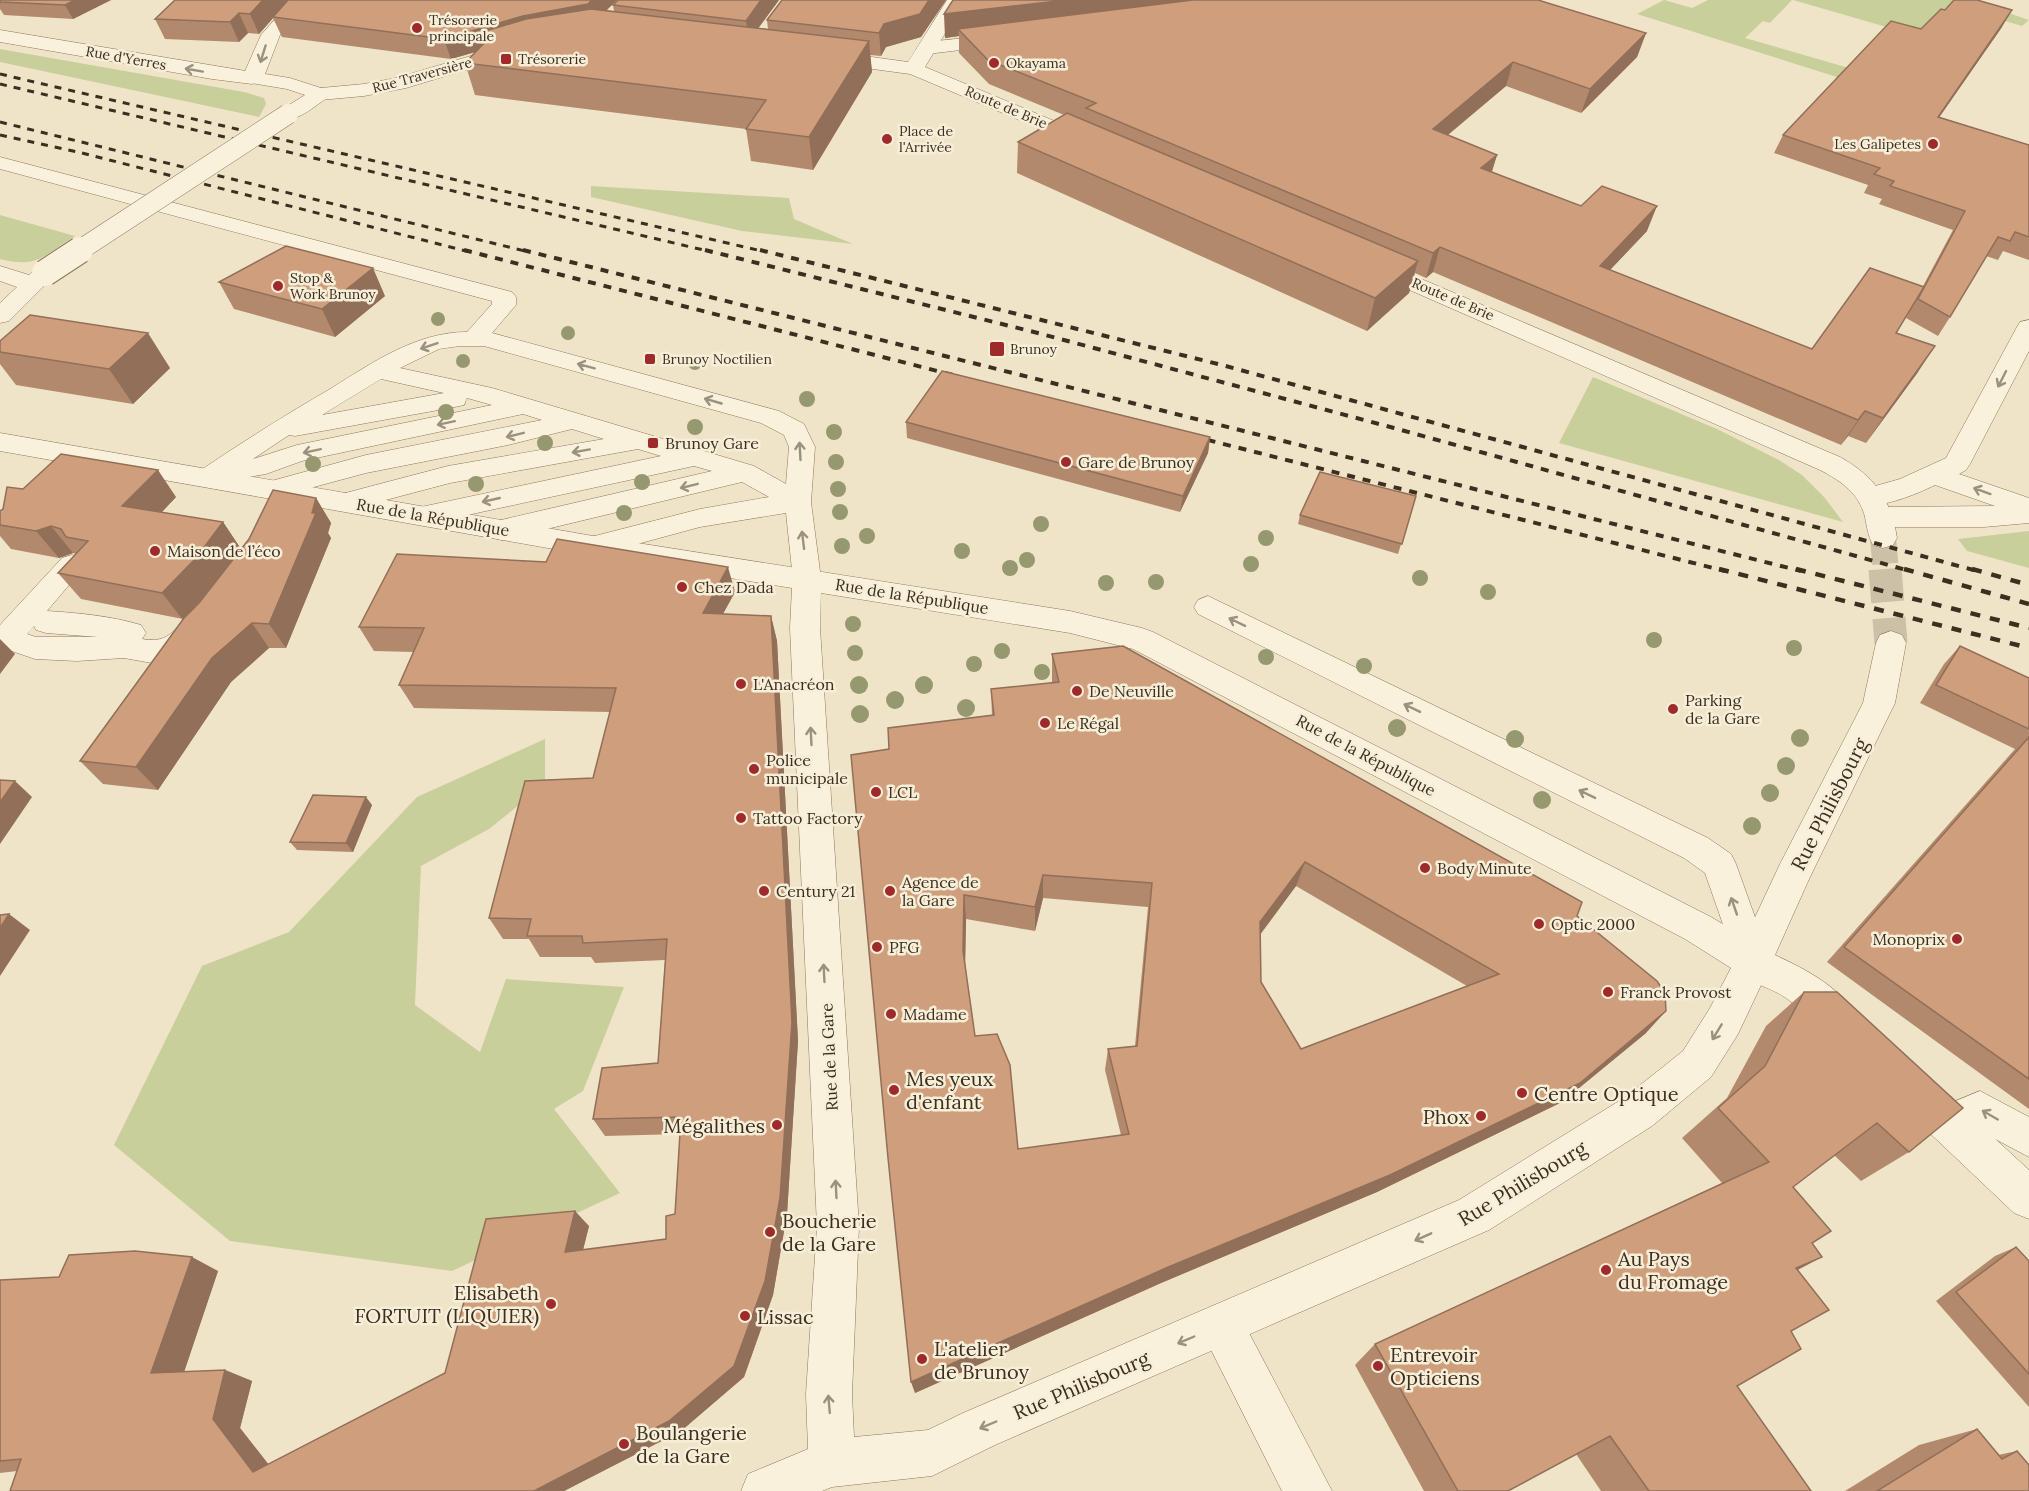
<svg xmlns="http://www.w3.org/2000/svg" width="2029" height="1491" viewBox="0 0 2029 1491" font-family="Lora,serif">
	<rect width="100%" height="100%" fill="#f0e4c8"/>
	<g fill="#c9cf9b">
		<path d="M1664 0 1692 8 1708 0H1792L1770 23 1763 21 1745 38 1849 68 1840 78 1637 14Z"/>
		<path d="M1793 0H1970L2029 20 2022 26 1954 6 1921 37Z"/>
		<path d="M0 49 244 92 264 98 266 104 259 117 0 62Z"/>
		<path d="M591 186 789 198 794 219 853 244 742 231 591 197Z"/>
		<path d="M0 215 75 236C44 255 38 269 0 259Z"/>
		<path d="M1593 377 1717 429 1779 460 1802 475 1825 498 1843 522 1559 443Z"/>
		<path d="M2029 531V568L1967 551 1958 539Z"/>
		<path d="M545 739V784L489 829 421 866 415 1005 480 1052 506 979 624 987 583 1091 554 1109 620 1193 452 1271 230 1241 114 1145 202 966 289 932 417 797Z"/>
	</g>
	<g fill="none" stroke-linecap="round" stroke-linejoin="round">
		<path stroke="#ccc0a6" stroke-width="26" stroke-dasharray="26 13" stroke-linecap="butt" d="M1883 538 1886 571"/>
		<path stroke="#ccc0a6" stroke-width="33" stroke-dasharray="33 16" stroke-linecap="butt" d="M1885 569 1891 643"/>
		<defs>
			<g id="service">
				<path d="M0 157 512 292 516 297V305L492 333 779 411 804 424 815 447 811 502 821 579 817 586 807 589 797 586 793 579 786 513 700 527 593 556 583 553 579 546 583 539 700 509 769 497 742 482 501 540 491 537 487 530 491 523 501 520 712 471 694 466 421 525 411 523 407 516 411 509 421 507 661 456 638 449 450 483 344 511 334 508 331 502 334 496 448 466 604 439 572 429 508 445 366 473 273 498 264 495 260 489 264 483 366 455 542 420 523 414 302 461 266 474 220 482 207 487 198 484 194 478 198 472C241 443 285 415 330 389 372 363 416 332 467 332L492 304V301L0 169ZM460 346H484L761 423 784 435 789 447 786 484 754 466 492 388 400 368 439 349ZM381 379 444 393 322 415ZM467 398 492 405 297 445 253 459 289 435 295 436 455 407 464 405Z"/>
				<path d="M72 555 82 558 86 565 47 611C79 613 111 616 141 625L146 633 142 639C180 646 172 613 203 622L208 630 184 658 152 663 124 658 77 661 35 659 0 647V625L62 558ZM34 626 36 630 46 633 98 637H36L27 634Z"/>
				<path d="M1208 596 1708 838 1731 854 1736 864 1771 962 1766 973 1753 978 1740 973 1705 873 1684 858 1198 614 1194 607 1198 600Z"/>
				<path d="M1980 1091 2029 1117V1157L1978 1130 1948 1142 1934 1136 1929 1123 1934 1110Z"/>
			</g>
			<path id="pedestrian" d="M1221 1304 1237 1310 1332 1491H1282L1199 1326 1205 1310Z"/>
			<g id="minor">
				<path d="M0 30 252 72 259 74 262 78 259 82 252 84 212 79 0 42Z"/>
				<path d="M1004 34 1011 36 1014 40 1011 44 927 54 920 52 917 48 920 44 927 42Z"/>
				<path d="M320 88 327 90 330 94 327 98C313 107 297 123 281 118L278 114 281 110 313 90Z"/>
				<path d="M0 266 29 275C37 267 42 265 53 268L57 273 9 321 0 323V303L17 287 0 281Z"/>
				<path d="M2029 320V351L1970 464 1966 470 1959 474 2029 498V523L1984 527H1880L1870 524 1866 517 1870 510 1880 507 1995 506 1935 485C1917 494 1881 509 1861 504L1857 497 1861 490 1900 479 1946 458 2017 327 2020 322Z"/>
				<path d="M0 433 593 536 1070 611 1142 628 1153 632 1711 917 1766 950 1772 962 1738 1034 1711 1077 1652 1126 1489 1230 995 1445 932 1476 832 1487 822 1491H741L748 1474 808 1449 806 1394 817 1226 790 628 792 588 593 556 0 451ZM821 593 1070 633 1133 649 1685 939 1731 968 1710 1008 1683 1051 1624 1098 1459 1200 963 1413 928 1430 854 1437 852 1394 859 1226 820 628Z"/>
			</g>
			<g id="tertiary">
				<path d="M292 0H311L280 35 265 74 290 78 321 88 364 84 396 78 508 45 515 47 518 51 515 55 406 88 364 96 320 100 287 89 245 82 242 78 261 35Z"/>
				<path d="M947 0H965L925 67 1095 138 1099 142 1095 146 1088 148 1081 146 910 74 828 63 821 61 818 57 821 53 828 51 908 62Z"/>
				<path d="M1372 258 1840 457C1874 476 1891 499 1897 538L1893 545 1883 548 1873 545C1868 536 1867 527 1865 517 1859 493 1841 481 1820 470L1364 270 1360 265 1364 260Z"/>
				<path d="M1891 631 1902 635 1906 643 1895 703 1810 877 1775 955C1807 970 1845 989 1860 1023L1855 1036 1841 1041C1820 1033 1808 1015 1790 1001 1771 985 1745 986 1734 962L1780 864 1863 703 1876 643 1880 635Z"/>
				<path d="M1914 1072 1928 1077 2029 1170V1219L2014 1213 1900 1105 1894 1091 1900 1077Z"/>
			</g>
		</defs>
		<use href="#service" stroke="#8d765c" stroke-width="1"/>
		<use href="#pedestrian" stroke="#8d765c" stroke-width="1"/>
		<use href="#minor" stroke="#8d765c" stroke-width="1"/>
		<use href="#tertiary" stroke="#8d765c" stroke-width="1"/>
		<use href="#service" fill="#faf1dc" fill-rule="evenodd"/>
		<use href="#pedestrian" fill="#faf1dc" fill-rule="evenodd"/>
		<use href="#minor" fill="#faf1dc" fill-rule="evenodd"/>
		<use href="#tertiary" fill="#faf1dc" fill-rule="evenodd"/>
		<g stroke="#3d2e20" stroke-width="3" stroke-dasharray="7 7" stroke-linecap="butt">
			<path d="M0 74 766 252"/>
			<path d="M0 84 712 252"/>
			<path d="M0 122 529 252"/>
			<path d="M0 135 82 153 470 252"/>
		</g>
		<g stroke="#3d2e20" stroke-width="4" stroke-dasharray="8 8" stroke-linecap="butt">
			<path d="M464 250 957 376"/>
			<path d="M523 250 1801 571"/>
			<path d="M705 250 1034 332 1394 428 1910 571"/>
			<path d="M760 250 1222 365 1977 571"/>
			<path d="M1192 436 1725 571"/>
		</g>
		<g stroke="#3d2e20" stroke-width="4.5" stroke-dasharray="10 10" stroke-linecap="butt">
			<path d="M1719 569 2029 648"/>
			<path d="M1796 569 2029 628"/>
			<path d="M1904 569 2029 604"/>
			<path d="M1972 569 2029 585"/>
		</g>
		<defs>
			<path id="minor-bridge-far1" d="M77 252 288 114"/>
			<path id="minor-bridge" d="M45 273 80 250"/>
		</defs>
		<use href="#minor-bridge-far1" stroke="#8d765c" stroke-width="21" stroke-linecap="butt"/>
		<use href="#minor-bridge" stroke="#8d765c" stroke-width="28" stroke-linecap="butt"/>
		<use href="#minor-bridge-far1" stroke="#faf1dc" stroke-width="20"/>
		<use href="#minor-bridge" stroke="#faf1dc" stroke-width="26"/>
	</g>
	<g fill="#96986f">
		<circle cx="438" cy="319" r="7"/>
		<circle cx="568" cy="333" r="7"/>
		<circle cx="463" cy="361" r="7"/>
		<circle cx="695" cy="363" r="7"/>
		<circle cx="807" cy="399" r="8"/>
		<circle cx="446" cy="412" r="8"/>
		<circle cx="695" cy="427" r="8"/>
		<circle cx="834" cy="432" r="8"/>
		<circle cx="545" cy="443" r="8"/>
		<circle cx="836" cy="462" r="8"/>
		<circle cx="313" cy="464" r="8"/>
		<circle cx="642" cy="482" r="8"/>
		<circle cx="476" cy="484" r="8"/>
		<circle cx="838" cy="489" r="8"/>
		<circle cx="840" cy="512" r="8"/>
		<circle cx="624" cy="513" r="8"/>
		<circle cx="1041" cy="524" r="8"/>
		<circle cx="867" cy="536" r="8"/>
		<circle cx="1266" cy="538" r="8"/>
		<circle cx="842" cy="546" r="8"/>
		<circle cx="962" cy="551" r="8"/>
		<circle cx="1027" cy="560" r="8"/>
		<circle cx="1251" cy="564" r="8"/>
		<circle cx="1010" cy="568" r="8"/>
		<circle cx="1420" cy="578" r="8"/>
		<circle cx="1156" cy="582" r="8"/>
		<circle cx="1106" cy="583" r="8"/>
		<circle cx="1488" cy="592" r="8"/>
		<circle cx="853" cy="624" r="8"/>
		<circle cx="1654" cy="640" r="8"/>
		<circle cx="1794" cy="648" r="8"/>
		<circle cx="1002" cy="651" r="8"/>
		<circle cx="855" cy="653" r="8"/>
		<circle cx="1266" cy="657" r="8"/>
		<circle cx="974" cy="664" r="8"/>
		<circle cx="1364" cy="666" r="8"/>
		<circle cx="1042" cy="672" r="8"/>
		<circle cx="859" cy="685" r="9"/>
		<circle cx="924" cy="685" r="9"/>
		<circle cx="895" cy="700" r="9"/>
		<circle cx="966" cy="708" r="9"/>
		<circle cx="860" cy="714" r="9"/>
		<circle cx="1397" cy="728" r="9"/>
		<circle cx="1800" cy="738" r="9"/>
		<circle cx="1515" cy="739" r="9"/>
		<circle cx="1786" cy="766" r="9"/>
		<circle cx="1770" cy="793" r="9"/>
		<circle cx="1542" cy="800" r="9"/>
		<circle cx="1752" cy="826" r="9"/>
	</g>
	<g fill="#b2896c" fill-rule="evenodd">
		<path d="M0 0H111L73 19 4 15 0 9Z"/>
		<path d="M175 0H617L606 10 614 11 613 5 618 0H779L758 28 768 29 767 20 782 0H946L921 37 886 47 881 56 870 55 872 72 813 170 751 161 746 129 475 95 465 63 476 52 451 59 282 37 273 18 259 34 248 33 239 42 165 39 155 19Z"/>
		<path d="M953 0 1646 33 1637 57 1581 113 1506 86 1448 135 1497 155 1492 172 1647 231 1610 270 1812 349 1923 286 1953 230 1879 204 1882 199 1864 193 1868 185 1774 153 1783 135 1921 29 2002 27 1939 117 2029 145V260L2003 251 1998 260 1986 256 1950 317 1938 336 1906 318 1911 309 1896 333 1918 372 1866 443 1848 436 1841 445 1433 272 1426 278 1415 273 1409 293 1367 331 1017 173 1018 142 1064 115 989 84 959 53V36L945 38Z"/>
		<path d="M219 282 385 296 335 337 234 309Z"/>
		<path d="M0 341 170 368 133 404 16 385 0 364Z"/>
		<path d="M906 422 1210 437 1208 453 1180 512 907 438Z"/>
		<path d="M23 489 176 497 162 512 223 522 241 549 228 567 316 498 331 523 328 533 331 538 286 648H269L231 682 158 790 103 784 80 761 183 619 81 599 58 573 76 554 73 553 59 558 11 549 0 536V511ZM206 594 199 603 187 615Z"/>
		<path d="M1416 496 1398 554 1298 524 1300 515Z"/>
		<path d="M735 592 723 614 771 616 777 641 798 1041 787 1214 773 1295 744 1377 681 1431 564 1491H10L17 1471 0 1473V1280L218 1271 184 1372 225 1370 252 1381 240 1428 268 1464 445 1373 589 1226 583 1250 666 1239 675 1214 680 1134 605 1136 593 1119 658 1063 665 960 595 963 591 957H540L529 939H503L489 918 593 778 610 712 414 708 399 685 414 652 374 651 359 627Z"/>
		<path d="M1960 646 2029 678V1109L1827 962 2015 749 1920 703 1944 664Z"/>
		<path d="M1052 654 1577 916 1646 1033 1562 1102 1377 1192 1161 1283 915 1393 889 749 992 716 991 689 1052 683ZM1296 886 1467 986 1301 1049 1261 982 1260 935ZM1043 898 1148 907 1135 1046 1108 1049 1105 1070 1121 1135 1018 1149 975 1036 965 963 966 919 1035 931Z"/>
		<path d="M372 805 353 852 297 850 290 842Z"/>
		<path d="M1804 992 1909 1152 1861 1181 1834 1155 1793 1187 1812 1243 1797 1270 1791 1331 1737 1386 1811 1491H1601L1576 1454 1508 1491H1424L1355 1365 1375 1344 1722 1183 1682 1138 1727 1098 1766 1026Z"/>
		<path d="M2016 1247 2029 1261V1407L1936 1301 1995 1256Z"/>
		<path d="M1977 1429 1998 1455 2017 1451 2029 1491H1845L1919 1445Z"/>
	</g>
	<g fill="#916f58">
		<path d="M75 0H111L73 19 65 5Z"/>
		<path d="M263 0H289L259 34 250 14Z"/>
		<path d="M592 0H617L593 24 492 35 479 33 485 49 451 59 444 39 523 16Z"/>
		<path d="M761 0H779L749 41 746 21Z"/>
		<path d="M929 0H946L921 37 886 47 881 56 879 33 884 24Z"/>
		<path d="M1067 0H1230L958 29 959 36 945 38 944 14Z"/>
		<path d="M2012 10 2002 27 1927 135 1938 117Z"/>
		<path d="M239 13 248 33 239 42 230 22Z"/>
		<path d="M1646 33 1637 57 1581 113 1590 89Z"/>
		<path d="M869 41 872 72 813 170 809 137Z"/>
		<path d="M1513 62 1506 86 1426 153 1433 129Z"/>
		<path d="M1497 155 1489 179 1481 168Z"/>
		<path d="M1657 206 1647 231 1590 291 1600 266Z"/>
		<path d="M1440 247 1433 272 1426 278 1433 253Z"/>
		<path d="M1418 261 1409 293 1367 331 1375 298Z"/>
		<path d="M373 268 385 296 335 337 322 309Z"/>
		<path d="M148 333 170 368 133 404 109 369Z"/>
		<path d="M1935 346 1918 372 1866 443 1883 418Z"/>
		<path d="M1865 411 1848 436 1841 445 1858 420Z"/>
		<path d="M1210 437 1208 453 1180 512 1183 496Z"/>
		<path d="M158 470 176 497 143 532 122 506Z"/>
		<path d="M316 498 331 523 328 533 331 538 286 648 269 624 312 513Z"/>
		<path d="M223 522 241 549 215 585 183 620 162 593Z"/>
		<path d="M51 526 73 553 59 558 36 531Z"/>
		<path d="M728 567 735 592 710 637 703 613Z"/>
		<path d="M771 616 777 641 798 1041 787 1214 773 1295 744 1377 681 1431 564 1491H534L780 1198Z"/>
		<path d="M252 623 269 648 231 682 158 790 136 767 212 658Z"/>
		<path d="M0 639 15 654 0 674Z"/>
		<path d="M15 781 32 797 0 844V802Z"/>
		<path d="M366 797 372 805 353 852 346 843Z"/>
		<path d="M1305 862 1296 886 1252 945 1260 922Z"/>
		<path d="M1043 875V898L1035 931V907Z"/>
		<path d="M964 895 966 919 965 973 963 951Z"/>
		<path d="M9 914 30 930 0 976V928Z"/>
		<path d="M1666 1011 1646 1033 1562 1102 1377 1192 1161 1283 915 1393 911 1382Z"/>
		<path d="M575 1211 589 1226 579 1266 565 1252Z"/>
		<path d="M192 1257 218 1271 180 1384 151 1373Z"/>
		<path d="M1822 1257 1777 1281 1796 1268Z"/>
		<path d="M225 1370 252 1381 240 1428 280 1479 253 1472 213 1419Z"/>
	</g>
	<g fill="#cf9f7d" stroke="#916f58" stroke-width="1.5" fill-rule="evenodd">
		<path d="M0 0H75L65 5 0 2Z"/>
		<path d="M175 0H263L250 14 239 13 230 22 155 19Z"/>
		<path d="M288 0H592L588 4 523 16 444 39 273 17Z"/>
		<path d="M618 0H761L746 21 613 5Z"/>
		<path d="M782 0H929L920 14 884 24 879 33 767 20Z"/>
		<path d="M953 0H1067L944 14Z"/>
		<path d="M1193 0H1538L1646 33 1590 89 1513 62 1433 129 1497 155 1481 168 1581 206 1602 186 1657 206 1600 266 1812 349 1870 268 1924 287 1896 333 1935 346 1883 418 1865 411 1858 420 1440 247 1433 253 1086 108 1096 103 988 60 958 29Z"/>
		<path d="M1954 0H1977L2012 10 1938 117 2029 145V237L2015 232 2010 241 1998 237 1950 317 1918 299 1965 211 1890 186 1894 181 1874 174 1880 168 1783 135 1891 21 1921 29 1941 9 1945 10Z"/>
		<path d="M591 9 869 41 809 137 746 129 766 100 465 63 492 35 479 33 526 19Z"/>
		<path d="M1067 113 1418 261 1375 298 1018 142Z"/>
		<path d="M286 246 373 268 322 309 219 282Z"/>
		<path d="M30 315 148 333 109 369 0 352V341Z"/>
		<path d="M942 371 1210 437 1183 496 906 422Z"/>
		<path d="M61 454 158 470 122 506 223 522 196 558 162 593 58 573 88 541 66 537 61 529 51 526 36 531 0 525V511L3 509 7 487 23 489Z"/>
		<path d="M1320 472 1416 496 1402 544 1300 515Z"/>
		<path d="M273 490 316 498 312 513H316L269 624 252 623 212 658 136 767 80 761 184 618 199 603 249 539Z"/>
		<path d="M557 539 728 567 703 613 771 616 792 1022 780 1198 765 1281 734 1366 669 1421 534 1491H10L21 1459 0 1461V1280L59 1277 69 1255 135 1251 192 1257 151 1373 225 1370 213 1419 253 1472 445 1373 486 1219 575 1211 565 1252 666 1239V1216L675 1214 681 1117 593 1119 602 1068 658 1063 667 939 583 943 582 936H527L531 919 489 918 525 781 593 778 616 688 399 685 424 628 359 627 397 554 546 562Z"/>
		<path d="M1123 646 1582 902 1577 916 1657 981 1665 993 1666 1011 1580 1083 1390 1175 1166 1268 911 1382 888 1158 851 755 889 749 888 728 994 715 991 689 1059 682 1052 654ZM1305 862 1499 974 1301 1049 1261 982 1260 922ZM1043 875 1152 883 1137 1046 1108 1049 1129 1134 1018 1149 1010 1065 997 1034 975 1036 963 951 964 895 1035 907Z"/>
		<path d="M1960 646 2029 678V729L1936 685Z"/>
		<path d="M2029 737V1079L1844 947Z"/>
		<path d="M0 780 15 781 0 802Z"/>
		<path d="M313 795 366 797 346 843 290 842Z"/>
		<path d="M9 914 0 928V915Z"/>
		<path d="M1804 992H1837L1963 1108 1909 1152 1877 1123 1793 1187 1831 1231 1812 1243 1822 1257 1796 1268 1829 1310 1791 1331 1801 1349 1737 1386 1811 1491H1649L1610 1436 1508 1491H1458L1375 1344 1769 1162 1718 1108 1765 1066Z"/>
		<path d="M2016 1247 2029 1261V1374L1956 1292Z"/>
		<path d="M1977 1429 2002 1459 2017 1451 2029 1465V1491H1877Z"/>
	</g>
	<defs><path id="oneway-shaft" d="M-6 0H5M1.5-3L5.5 0L1.5 3" fill="none" stroke-width="1.6" stroke-linecap="round" stroke-linejoin="round" transform="scale(1.5)"/></defs>
	<g stroke="#9c907e">
		<use href="#oneway-shaft" transform="translate(263 54) rotate(107)"/>
		<use href="#oneway-shaft" transform="translate(194 70) rotate(-170)"/>
		<use href="#oneway-shaft" transform="translate(429 346) rotate(161)"/>
		<use href="#oneway-shaft" transform="translate(586 366) rotate(-165)"/>
		<use href="#oneway-shaft" transform="translate(2002 379) rotate(117)"/>
		<use href="#oneway-shaft" transform="translate(713 401) rotate(-164)"/>
		<use href="#oneway-shaft" transform="translate(446 423) rotate(168)"/>
		<use href="#oneway-shaft" transform="translate(515 435) rotate(166)"/>
		<use href="#oneway-shaft" transform="translate(312 451) rotate(168)"/>
		<use href="#oneway-shaft" transform="translate(581 451) rotate(170)"/>
		<use href="#oneway-shaft" transform="translate(800 451) rotate(-93)"/>
		<use href="#oneway-shaft" transform="translate(689 486) rotate(166)"/>
		<use href="#oneway-shaft" transform="translate(1982 491) rotate(-160)"/>
		<use href="#oneway-shaft" transform="translate(491 500) rotate(167)"/>
		<use href="#oneway-shaft" transform="translate(803 540) rotate(-97)"/>
		<use href="#oneway-shaft" transform="translate(1237 622) rotate(-154)"/>
		<use href="#oneway-shaft" transform="translate(1412 708) rotate(-154)"/>
		<use href="#oneway-shaft" transform="translate(811 736) rotate(-93)"/>
		<use href="#oneway-shaft" transform="translate(1587 794) rotate(-154)"/>
		<use href="#oneway-shaft" transform="translate(1734 906) rotate(-109)"/>
		<use href="#oneway-shaft" transform="translate(824 973) rotate(-93)"/>
		<use href="#oneway-shaft" transform="translate(1717 1032) rotate(121)"/>
		<use href="#oneway-shaft" transform="translate(1990 1115) rotate(-150)"/>
		<use href="#oneway-shaft" transform="translate(836 1189) rotate(-93)"/>
		<use href="#oneway-shaft" transform="translate(1423 1237) rotate(156)"/>
		<use href="#oneway-shaft" transform="translate(1186 1340) rotate(157)"/>
		<use href="#oneway-shaft" transform="translate(829 1404) rotate(-95)"/>
		<use href="#oneway-shaft" transform="translate(988 1425) rotate(157)"/>
	</g>
	<g fill="#9e2a2b" stroke="#f7eed8" stroke-width="2">
		<circle cx="417" cy="28" r="6"/>
		<rect x="500" y="53" width="12" height="12" rx="3"/>
		<circle cx="994" cy="63" r="6"/>
		<circle cx="887" cy="139" r="6"/>
		<circle cx="1933" cy="144" r="6"/>
		<circle cx="278" cy="286" r="6"/>
		<rect x="989" y="341" width="16" height="16" rx="3"/>
		<rect x="644" y="353" width="12" height="12" rx="3"/>
		<rect x="647" y="437" width="12" height="12" rx="3"/>
		<circle cx="1066" cy="462" r="6"/>
		<circle cx="155" cy="551" r="6"/>
		<circle cx="682" cy="587" r="6"/>
		<circle cx="741" cy="684" r="6"/>
		<circle cx="1077" cy="691" r="6"/>
		<circle cx="1673" cy="709" r="6"/>
		<circle cx="1045" cy="723" r="6"/>
		<circle cx="754" cy="769" r="6"/>
		<circle cx="876" cy="792" r="6"/>
		<circle cx="741" cy="818" r="6"/>
		<circle cx="1425" cy="868" r="6"/>
		<circle cx="764" cy="891" r="6"/>
		<circle cx="890" cy="891" r="6"/>
		<circle cx="1539" cy="924" r="6"/>
		<circle cx="1957" cy="939" r="6"/>
		<circle cx="877" cy="947" r="6"/>
		<circle cx="1608" cy="992" r="6"/>
		<circle cx="891" cy="1014" r="6"/>
		<circle cx="894" cy="1090" r="6"/>
		<circle cx="1522" cy="1093" r="6"/>
		<circle cx="1481" cy="1116" r="6"/>
		<circle cx="777" cy="1125" r="6"/>
		<circle cx="770" cy="1232" r="6"/>
		<circle cx="1606" cy="1270" r="6"/>
		<circle cx="551" cy="1304" r="6"/>
		<circle cx="745" cy="1316" r="6"/>
		<circle cx="922" cy="1359" r="6"/>
		<circle cx="1378" cy="1366" r="6"/>
		<circle cx="624" cy="1444" r="6"/>
	</g>
	<g text-anchor="middle" dominant-baseline="central" stroke-width="5" stroke-linejoin="round" paint-order="stroke">
		<g font-size="14" fill="#3d2e20" stroke="#f7eed8" text-anchor="start">
			<text x="429" y="20">Trésorerie<tspan x="429" dy="16">principale</tspan></text>
			<text x="518" y="59">Trésorerie</text>
			<text x="1006" y="63">Okayama</text>
			<text x="899" y="131">Place de<tspan x="899" dy="16">l'Arrivée</tspan></text>
			<text x="1921" y="144" text-anchor="end">Les Galipetes</text>
			<text x="290" y="278">Stop &amp;<tspan x="290" dy="16">Work Brunoy</tspan></text>
			<text x="1010" y="349">Brunoy</text>
			<text x="662" y="359">Brunoy Noctilien</text>
		</g>
		<g font-size="14" fill="#3d2e20" stroke="#f7eed8">
			<text transform="translate(126 58) rotate(10)">Rue d'Yerres</text>
			<text transform="translate(422 75) rotate(-15)">Rue Traversière</text>
			<text transform="translate(1006 107) rotate(23)">Route de Brie</text>
			<text transform="translate(1453 299) rotate(23)">Route de Brie</text>
		</g>
		<g font-size="16" fill="#3d2e20" stroke="#f7eed8" text-anchor="start">
			<text x="665" y="443">Brunoy Gare</text>
			<text x="1078" y="462">Gare de Brunoy</text>
			<text x="167" y="551">Maison de l’éco</text>
			<text x="694" y="587">Chez Dada</text>
			<text x="753" y="684">L'Anacréon</text>
			<text x="1089" y="691">De Neuville</text>
			<text x="1685" y="700">Parking<tspan x="1685" dy="18">de la Gare</tspan></text>
			<text x="1057" y="723">Le Régal</text>
			<text x="766" y="760">Police<tspan x="766" dy="18">municipale</tspan></text>
			<text x="888" y="792">LCL</text>
			<text x="753" y="818">Tattoo Factory</text>
			<text x="1437" y="868">Body Minute</text>
			<text x="902" y="882">Agence de<tspan x="902" dy="18">la Gare</tspan></text>
			<text x="776" y="891">Century 21</text>
			<text x="1551" y="924">Optic 2000</text>
			<text x="1945" y="939" text-anchor="end">Monoprix</text>
			<text x="889" y="947">PFG</text>
			<text x="1620" y="992">Franck Provost</text>
			<text x="903" y="1014">Madame</text>
		</g>
		<g font-size="16" fill="#3d2e20" stroke="#f7eed8">
			<text transform="translate(433 517) rotate(10)">Rue de la République</text>
			<text transform="translate(912 596) rotate(9)">Rue de la République</text>
			<text transform="translate(1366 755) rotate(28)">Rue de la République</text>
			<text transform="translate(829 1057) rotate(-93)">Rue de la Gare</text>
		</g>
		<g font-size="20" fill="#3d2e20" stroke="#f7eed8">
			<text transform="translate(1829 804) rotate(-63)">Rue Philisbourg</text>
			<text transform="translate(1522 1183) rotate(-31)">Rue Philisbourg</text>
			<text transform="translate(1081 1385) rotate(-23)">Rue Philisbourg</text>
		</g>
		<g font-size="20" fill="#3d2e20" stroke="#f7eed8" text-anchor="start">
			<text x="906" y="1078">Mes yeux<tspan x="906" dy="23">d'enfant</tspan></text>
			<text x="1534" y="1093">Centre Optique</text>
			<text x="1469" y="1116" text-anchor="end">Phox</text>
			<text x="765" y="1125" text-anchor="end">Mégalithes</text>
			<text x="782" y="1220">Boucherie<tspan x="782" dy="23">de la Gare</tspan></text>
			<text x="1618" y="1258">Au Pays<tspan x="1618" dy="23">du Fromage</tspan></text>
			<text x="539" y="1292" text-anchor="end">Elisabeth<tspan x="539" dy="23">FORTUIT (LIQUIER)</tspan></text>
			<text x="757" y="1316">Lissac</text>
			<text x="934" y="1348">L'atelier<tspan x="934" dy="23">de Brunoy</tspan></text>
			<text x="1390" y="1354">Entrevoir<tspan x="1390" dy="23">Opticiens</tspan></text>
			<text x="636" y="1432">Boulangerie<tspan x="636" dy="23">de la Gare</tspan></text>
		</g>
	</g>
</svg>
